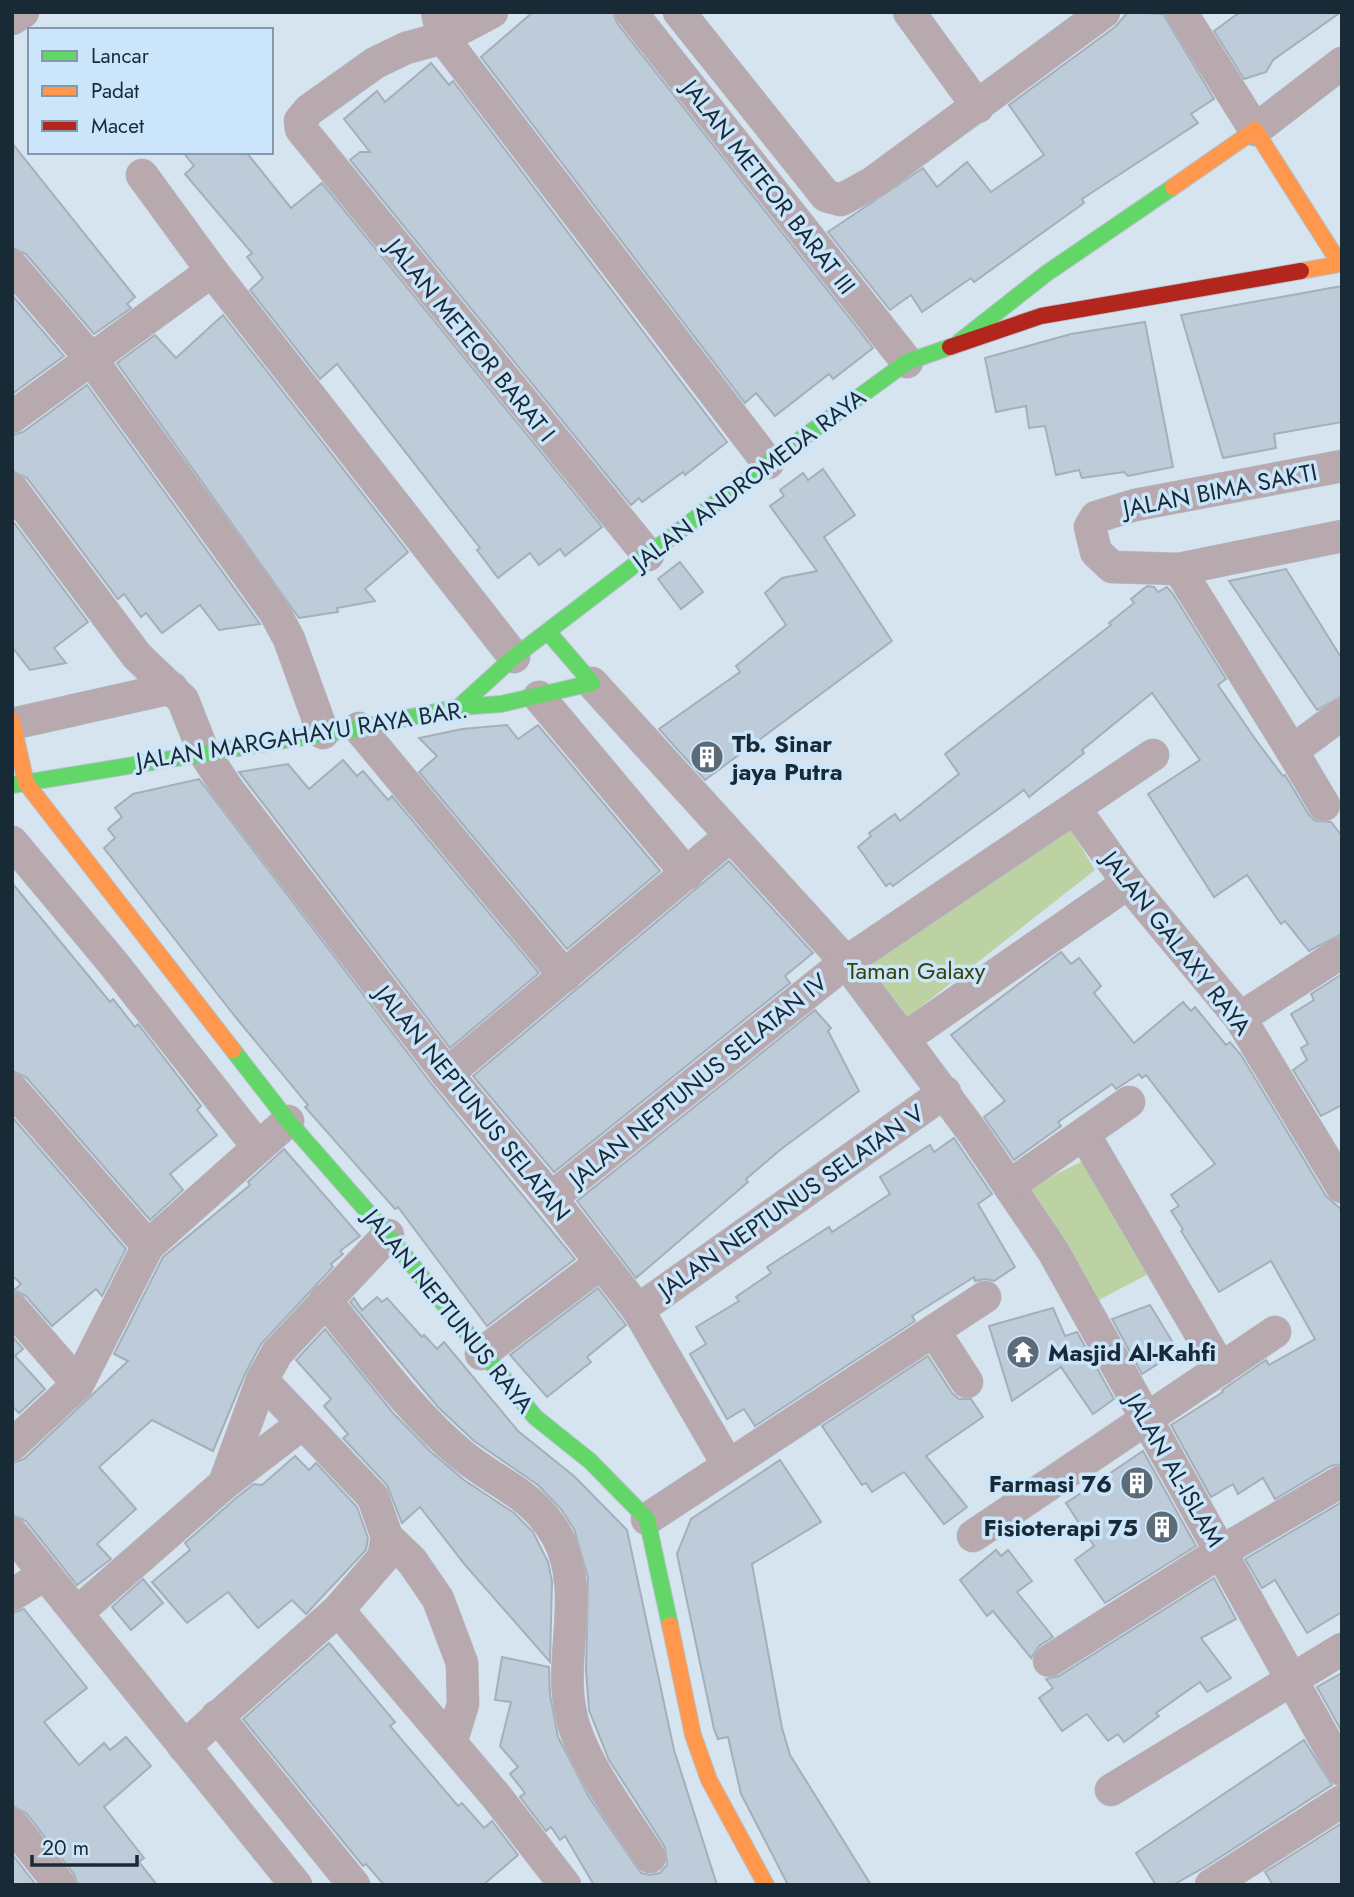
<svg xmlns="http://www.w3.org/2000/svg" width="1354" height="1897" viewBox="0 0 1354 1897" font-family="Jost,sans-serif">
	<rect width="100%" height="100%" fill="#d6e4f0"/>
	<g fill="#bdd2a2">
		<path d="M1068 825 1095 870 904 1020 869 966Z"/>
		<path d="M1091 1157 1152 1272 1097 1301 1030 1187Z"/>
	</g>
	<g fill="#becbd8" stroke="#a4afbc" stroke-width="2">
		<path d="M533 12H613L617 23 873 348 833 379 829 374 775 416 756 393 745 403 481 57Z"/>
		<path d="M1128 12 1163 14 1214 99 1191 114 1198 123 1082 199 1084 203 974 282 971 278 922 312 911 295 890 310 828 232 923 168 937 187 967 162 991 192 1044 155 1009 105 1115 27Z"/>
		<path d="M1240 12H1341L1273 60 1266 72 1244 79 1214 31Z"/>
		<path d="M431 63 449 85 453 81 727 442 685 475 683 472 642 502 639 498 631 505 350 160 360 152H370L344 119 377 91 385 102Z"/>
		<path d="M12 143 135 297 127 304 131 308 94 334 26 254 12 248Z"/>
		<path d="M183 152H246L291 208 322 183 602 527 565 556 560 549 539 565 530 553 498 578 477 550 480 548 337 364 320 379 250 290 263 278 247 257 252 253 185 174 194 166Z"/>
		<path d="M1342 286V422L1274 434 1276 448 1223 458 1181 315Z"/>
		<path d="M12 295 64 356 12 394Z"/>
		<path d="M223 315 408 552 365 589 375 601 337 608 338 612 299 618 117 363 155 335 176 358Z"/>
		<path d="M1145 322 1173 467 1128 476 1124 472 1082 478 1079 470 1056 475 1045 426 1029 428 1026 406 996 412 985 358 1071 334Z"/>
		<path d="M87 385 258 621 260 624 219 630 200 605 162 633 146 613 141 617 124 594 118 599 27 478 12 471V435L23 432Z"/>
		<path d="M823 469 855 515 824 537 892 641 705 780 659 729 740 672 736 666 786 625 765 593 782 578 817 571 770 506 784 496 780 490 803 473 808 480Z"/>
		<path d="M12 520 88 622 54 648 66 663 30 670 12 647Z"/>
		<path d="M680 562 703 592 681 609 658 579Z"/>
		<path d="M1286 569 1342 659V696L1317 710 1229 581Z"/>
		<path d="M1147 586 1154 587 1158 592 1167 587 1173 594 1226 679 1218 685 1258 743 1283 776 1285 775 1309 815 1316 821 1331 822 1342 836V934L1309 951 1285 921 1281 924 1247 875 1214 897 1148 794 1200 760 1152 693 1082 750 1084 753 1029 797 1024 790 893 886 890 883 886 886 858 847 871 836 869 833 895 814 900 821 959 774 945 754 1111 625 1109 623 1134 603 1131 599Z"/>
		<path d="M507 725 518 739 538 725 660 871 567 949 419 772 437 756 419 738 462 729Z"/>
		<path d="M343 760 357 776 363 771 388 800 392 796 539 973 450 1048 239 772 288 764 309 789Z"/>
		<path d="M199 779 433 1086 575 1259 487 1326 398 1207 395 1209 305 1107 308 1105 233 1014 104 848 115 838 108 829 122 817 115 808 133 794Z"/>
		<path d="M729 861 813 953 785 976 790 983 554 1172 473 1076Z"/>
		<path d="M12 883 110 1002 113 999 135 1027 138 1024 201 1106 197 1110 217 1135 170 1174 183 1190 150 1220 26 1077 12 1071Z"/>
		<path d="M1061 952 1071 964 1079 958 1101 986 1094 993 1134 1043 1183 1002 1191 1011 1195 1007 1226 1045 1230 1042 1241 1055 1326 1196 1342 1210V1464L1331 1466 1275 1499 1263 1478 1238 1494 1233 1484 1211 1497 1171 1425 1223 1392 1222 1390 1266 1360 1269 1365 1315 1339 1271 1261 1219 1292 1181 1231 1183 1229 1171 1211 1179 1206 1171 1195 1215 1164 1146 1075 1142 1078 1139 1074 1116 1089 1112 1084 1058 1122 1061 1126 1014 1160 984 1117 1005 1101 951 1035Z"/>
		<path d="M1342 974V1105L1321 1116 1293 1070 1307 1060 1301 1048 1308 1044 1291 1014 1314 1000 1311 994Z"/>
		<path d="M815 1010 831 1028 828 1031 859 1091 780 1150 746 1179 748 1182 636 1278 577 1201Z"/>
		<path d="M12 1117 126 1249 102 1296 96 1289 52 1326 26 1296 14 1290 21 1284 12 1275Z"/>
		<path d="M954 1138 992 1194 978 1204 1015 1267 994 1281 985 1279 975 1281 974 1277 912 1316 915 1321 755 1426 744 1409 727 1419 690 1354 706 1344 696 1327 739 1301 736 1297 771 1273 767 1267 829 1227 832 1232 890 1194 880 1177 930 1145 934 1152Z"/>
		<path d="M284 1149 360 1236 340 1251 343 1254 331 1264 333 1267 261 1344 245 1374 213 1451 152 1420 99 1467 136 1509 97 1544 111 1559 77 1585 26 1521 12 1515V1463L24 1459 128 1361 114 1354 163 1257 250 1185 248 1182Z"/>
		<path d="M598 1288 626 1325 587 1357 591 1362 547 1397 510 1355Z"/>
		<path d="M377 1297 382 1302 387 1298 422 1337 424 1335 437 1349 444 1342 518 1431 575 1477 627 1530 674 1750 717 1885H594L565 1836 560 1840 551 1827 546 1831 520 1797 525 1793 510 1774 518 1767 500 1746 511 1702 495 1700 502 1657 549 1667 550 1695 558 1737 589 1797 641 1873 650 1875 660 1873 667 1865 665 1847 609 1760 589 1710 586 1670 588 1578 574 1529 561 1509 538 1485 474 1441 438 1407 350 1302 354 1298 362 1310Z"/>
		<path d="M1150 1305 1178 1351 1142 1374 1112 1319Z"/>
		<path d="M1053 1308 1065 1336 1077 1332 1114 1399 1093 1414 1061 1367 1012 1401 989 1326Z"/>
		<path d="M325 1329 393 1413 430 1451 464 1480 514 1513 533 1532 548 1562 552 1581 550 1662 466 1566 420 1507 402 1523 387 1485 343 1438 348 1434 324 1406 331 1399 296 1360Z"/>
		<path d="M12 1336 23 1349 15 1356 45 1389 19 1413 12 1406Z"/>
		<path d="M928 1356 952 1393 959 1399H971L983 1417 926 1456 967 1507 944 1524 904 1472 872 1492 866 1483 862 1485 822 1426Z"/>
		<path d="M1143 1451 1196 1546 1105 1603 1075 1560 1094 1546 1066 1503Z"/>
		<path d="M295 1456 309 1470 316 1463 357 1507 368 1538 366 1550 306 1614 292 1600 258 1628 228 1592 187 1623 152 1582 190 1550 185 1543 236 1498 254 1484 262 1485Z"/>
		<path d="M780 1460 821 1522 752 1564 782 1728 790 1755 871 1885H788L741 1794 728 1737 718 1739 714 1729 677 1554 691 1519Z"/>
		<path d="M1342 1502V1612L1307 1633 1275 1580 1262 1588 1245 1559Z"/>
		<path d="M996 1550 1001 1556 1008 1550 1032 1581 1017 1592 1053 1637 1039 1646 1031 1658 993 1611 987 1616 960 1580Z"/>
		<path d="M1214 1578 1236 1619 1201 1638 1231 1678 1207 1692 1200 1682 1156 1713 1159 1716 1124 1742 1118 1734 1108 1741 1087 1714 1062 1731 1039 1698 1053 1688 1046 1679 1059 1676Z"/>
		<path d="M143 1579 163 1603 131 1630 112 1607Z"/>
		<path d="M24 1609 87 1688 44 1722 79 1765 104 1743 110 1750 126 1737 151 1766 104 1807 144 1858 139 1862 157 1885H78L74 1874 26 1813 12 1806V1613Z"/>
		<path d="M329 1643 395 1722 390 1726 458 1806 462 1803 484 1828 492 1821 518 1855 483 1885H384L366 1864 363 1866 243 1719Z"/>
		<path d="M1342 1673V1732L1317 1687Z"/>
		<path d="M1304 1740 1332 1785 1205 1867 1173 1885H1156L1136 1853Z"/>
		<path d="M1342 1823V1885H1273L1265 1872Z"/>
		<path d="M12 1854 36 1885H12Z"/>
	</g>
	<g fill="none" stroke-linecap="round" stroke-linejoin="round">
		<defs>
			<g id="street">
				<path d="M437 12 443 38 768 463"/>
				<path d="M492 12 443 38 406 48 375 63 309 110 300 121 301 129 648 555"/>
				<path d="M631 12 907 362"/>
				<path d="M679 12 826 196 841 200 872 183 1104 12"/>
				<path d="M909 12 978 107"/>
				<path d="M1181 12 1255 130 1342 63"/>
				<path d="M12 19 23 12"/>
				<path d="M142 175 212 271 514 657"/>
				<path d="M12 266 91 359 274 611 289 639 323 733"/>
				<path d="M12 417 212 271"/>
				<path d="M1342 466 1135 505 1096 517 1090 527 1096 552 1112 567 1179 569 1342 536"/>
				<path d="M12 489 137 656 183 700 203 751 227 788 447 1074 551 1198 638 1310 728 1465"/>
				<path d="M1179 569 1292 751 1342 714"/>
				<path d="M592 683 846 962 974 1134 1053 1251 1342 1770"/>
				<path d="M539 697 687 874"/>
				<path d="M12 724 172 688"/>
				<path d="M359 728 565 976"/>
				<path d="M1292 751 1324 805"/>
				<path d="M1075 809 1128 883 1240 1018 1342 1187"/>
				<path d="M12 842 113 963 258 1147"/>
				<path d="M1240 1018 1342 952"/>
				<path d="M905 1038 1128 883"/>
				<path d="M447 1074 729 837"/>
				<path d="M12 1089 148 1246"/>
				<path d="M1084 1134 1221 1369"/>
				<path d="M1009 1186 1129 1102"/>
				<path d="M551 1198 846 962 1153 755"/>
				<path d="M388 1235 277 1353 262 1380 373 1497 387 1537 412 1561 438 1599 462 1663 463 1704 451 1743"/>
				<path d="M325 1300C368 1352 410 1412 462 1455 497 1484 533 1493 557 1536 587 1591 558 1656 571 1714 580 1760 625 1818 650 1857"/>
				<path d="M12 1308 78 1384"/>
				<path d="M638 1310 945 1092"/>
				<path d="M934 1331 967 1382"/>
				<path d="M481 1354 601 1263"/>
				<path d="M12 1445 78 1384 148 1246 288 1121"/>
				<path d="M224 1484 262 1380"/>
				<path d="M647 1519 985 1297"/>
				<path d="M12 1533 296 1885"/>
				<path d="M973 1536 1275 1332"/>
				<path d="M12 1595 44 1575"/>
				<path d="M338 1610 496 1796 565 1885"/>
				<path d="M78 1612 224 1484 302 1424"/>
				<path d="M1049 1661 1222 1551 1340 1482"/>
				<path d="M217 1716 354 1885"/>
				<path d="M184 1747 338 1610 383 1558 387 1537"/>
				<path d="M1111 1790 1342 1649"/>
				<path d="M12 1824 60 1885"/>
				<path d="M1211 1885 1342 1801"/>
			</g>
			<g id="fast">
				<path d="M959 342 1047 273 1173 187"/>
				<path d="M459 707 514 657 768 463 907 362 950 347"/>
				<path d="M12 785 359 728 459 707 501 704 592 683 548 632"/>
				<path d="M233 1050 288 1121 388 1235 535 1417 590 1461 647 1519 670 1625"/>
			</g>
			<g id="slow">
				<path d="M1173 187 1255 130 1340 264 1301 271"/>
				<path d="M12 721 26 783 233 1050"/>
				<path d="M670 1625 693 1735 709 1780 766 1885"/>
			</g>
			<path id="jam" d="M950 347 1041 316 1301 271"/>
		</defs>
		<use href="#street" stroke="#b6c2cc" stroke-width="33"/>
		<use href="#fast" stroke="#b6c2cc" stroke-width="18"/>
		<use href="#slow" stroke="#b6c2cc" stroke-width="18"/>
		<use href="#jam" stroke="#b6c2cc" stroke-width="18"/>
		<use href="#street" stroke="#b8a9af" stroke-width="32"/>
		<use href="#fast" stroke="#63d668" stroke-width="16"/>
		<use href="#slow" stroke="#ff974d" stroke-width="16"/>
		<use href="#jam" stroke="#b3261e" stroke-width="16"/>
	</g>
	<defs>
		<symbol id="building-disc" viewBox="-11 -11 22 22"><circle r="9.5" fill="#5b6b78" stroke="#cbe5fa"/><path d="M-4-6H4V6H1V3H-1V6H-4ZM-2.5-4.3h1.7v1.8h-1.7ZM.8-4.3h1.7v1.8H.8ZM-2.5-1h1.7V.8h-1.7ZM.8-1h1.7V.8H.8Z" fill="#fff"/></symbol>
		<symbol id="temple-disc" viewBox="-11 -11 22 22"><circle r="9.5" fill="#5b6b78" stroke="#cbe5fa"/><path d="M0-6L5-2H3V0L6.5 2.5H4V6H1.5V3h-3V6H-4V2.5H-6.5L-3 0V-2H-5Z" fill="#fff"/></symbol>
	</defs>
	<g fill-rule="evenodd">
		<use href="#building-disc" x="688" y="738" width="38" height="38"/>
		<use href="#temple-disc" x="1004" y="1333" width="38" height="38"/>
		<use href="#building-disc" x="1118" y="1464" width="38" height="38"/>
		<use href="#building-disc" x="1143" y="1508" width="38" height="38"/>
	</g>
	<g text-anchor="middle" dominant-baseline="central" stroke-width="7" stroke-linejoin="round" paint-order="stroke">
		<g font-size="24" fill="#192a37" stroke="#cbe5fa">
			<text transform="translate(769 187) rotate(52)">JALAN METEOR BARAT III</text>
			<text transform="translate(471 340) rotate(51)">JALAN METEOR BARAT I</text>
			<text transform="translate(749 479) rotate(-37)">JALAN ANDROMEDA RAYA</text>
			<text transform="translate(1220 490) rotate(-11)">JALAN BIMA SAKTI</text>
			<text transform="translate(302 735) rotate(-9)">JALAN MARGAHAYU RAYA BAR.</text>
			<text transform="translate(1177 943) rotate(52)">JALAN GALAXY RAYA</text>
			<text transform="translate(698 1080) rotate(-39)">JALAN NEPTUNUS SELATAN IV</text>
			<text transform="translate(473 1103) rotate(51)">JALAN NEPTUNUS SELATAN</text>
			<text transform="translate(791 1201) rotate(-35)">JALAN NEPTUNUS SELATAN V</text>
			<text transform="translate(449 1311) rotate(51)">JALAN NEPTUNUS RAYA</text>
			<text transform="translate(1175 1470) rotate(60)">JALAN AL-ISLAM</text>
		</g>
		<g font-size="24" font-weight="bold" fill="#192a37" stroke="#cbe5fa" text-anchor="start">
			<text x="732" y="743">Tb. Sinar<tspan x="732" dy="28">jaya Putra</tspan></text>
			<text x="1048" y="1352">Masjid Al-Kahfi</text>
			<text x="1112" y="1483" text-anchor="end">Farmasi 76</text>
			<text x="1138" y="1527" text-anchor="end">Fisioterapi 75</text>
		</g>
		<g font-size="24" fill="#36430d" stroke="#cbe5fa">
			<text x="916" y="970">Taman Galaxy</text>
		</g>
	</g>
	<rect width="1354" height="1897" fill="none" stroke="#192a37" stroke-width="28"/>
	<rect x="28" y="28" width="245" height="126" fill="#cbe5fa" stroke="#849aac" stroke-width="2"/>
	<rect x="42" y="51" width="35" height="10" fill="#63d668" stroke="#849aac" stroke-width="2"/>
	<text x="91" y="63" font-size="21" fill="#192a37">Lancar</text>
	<rect x="42" y="86" width="35" height="10" fill="#ff974d" stroke="#849aac" stroke-width="2"/>
	<text x="91" y="98" font-size="21" fill="#192a37">Padat</text>
	<rect x="42" y="121" width="35" height="10" fill="#b3261e" stroke="#849aac" stroke-width="2"/>
	<text x="91" y="133" font-size="21" fill="#192a37">Macet</text>
	<path d="M32 1855v10h105v-10" fill="none" stroke="#192a37" stroke-width="3.5"/>
	<text x="42" y="1855" font-size="21" fill="#192a37" stroke="#cbe5fa" stroke-width="5" paint-order="stroke">20 m</text>
</svg>
